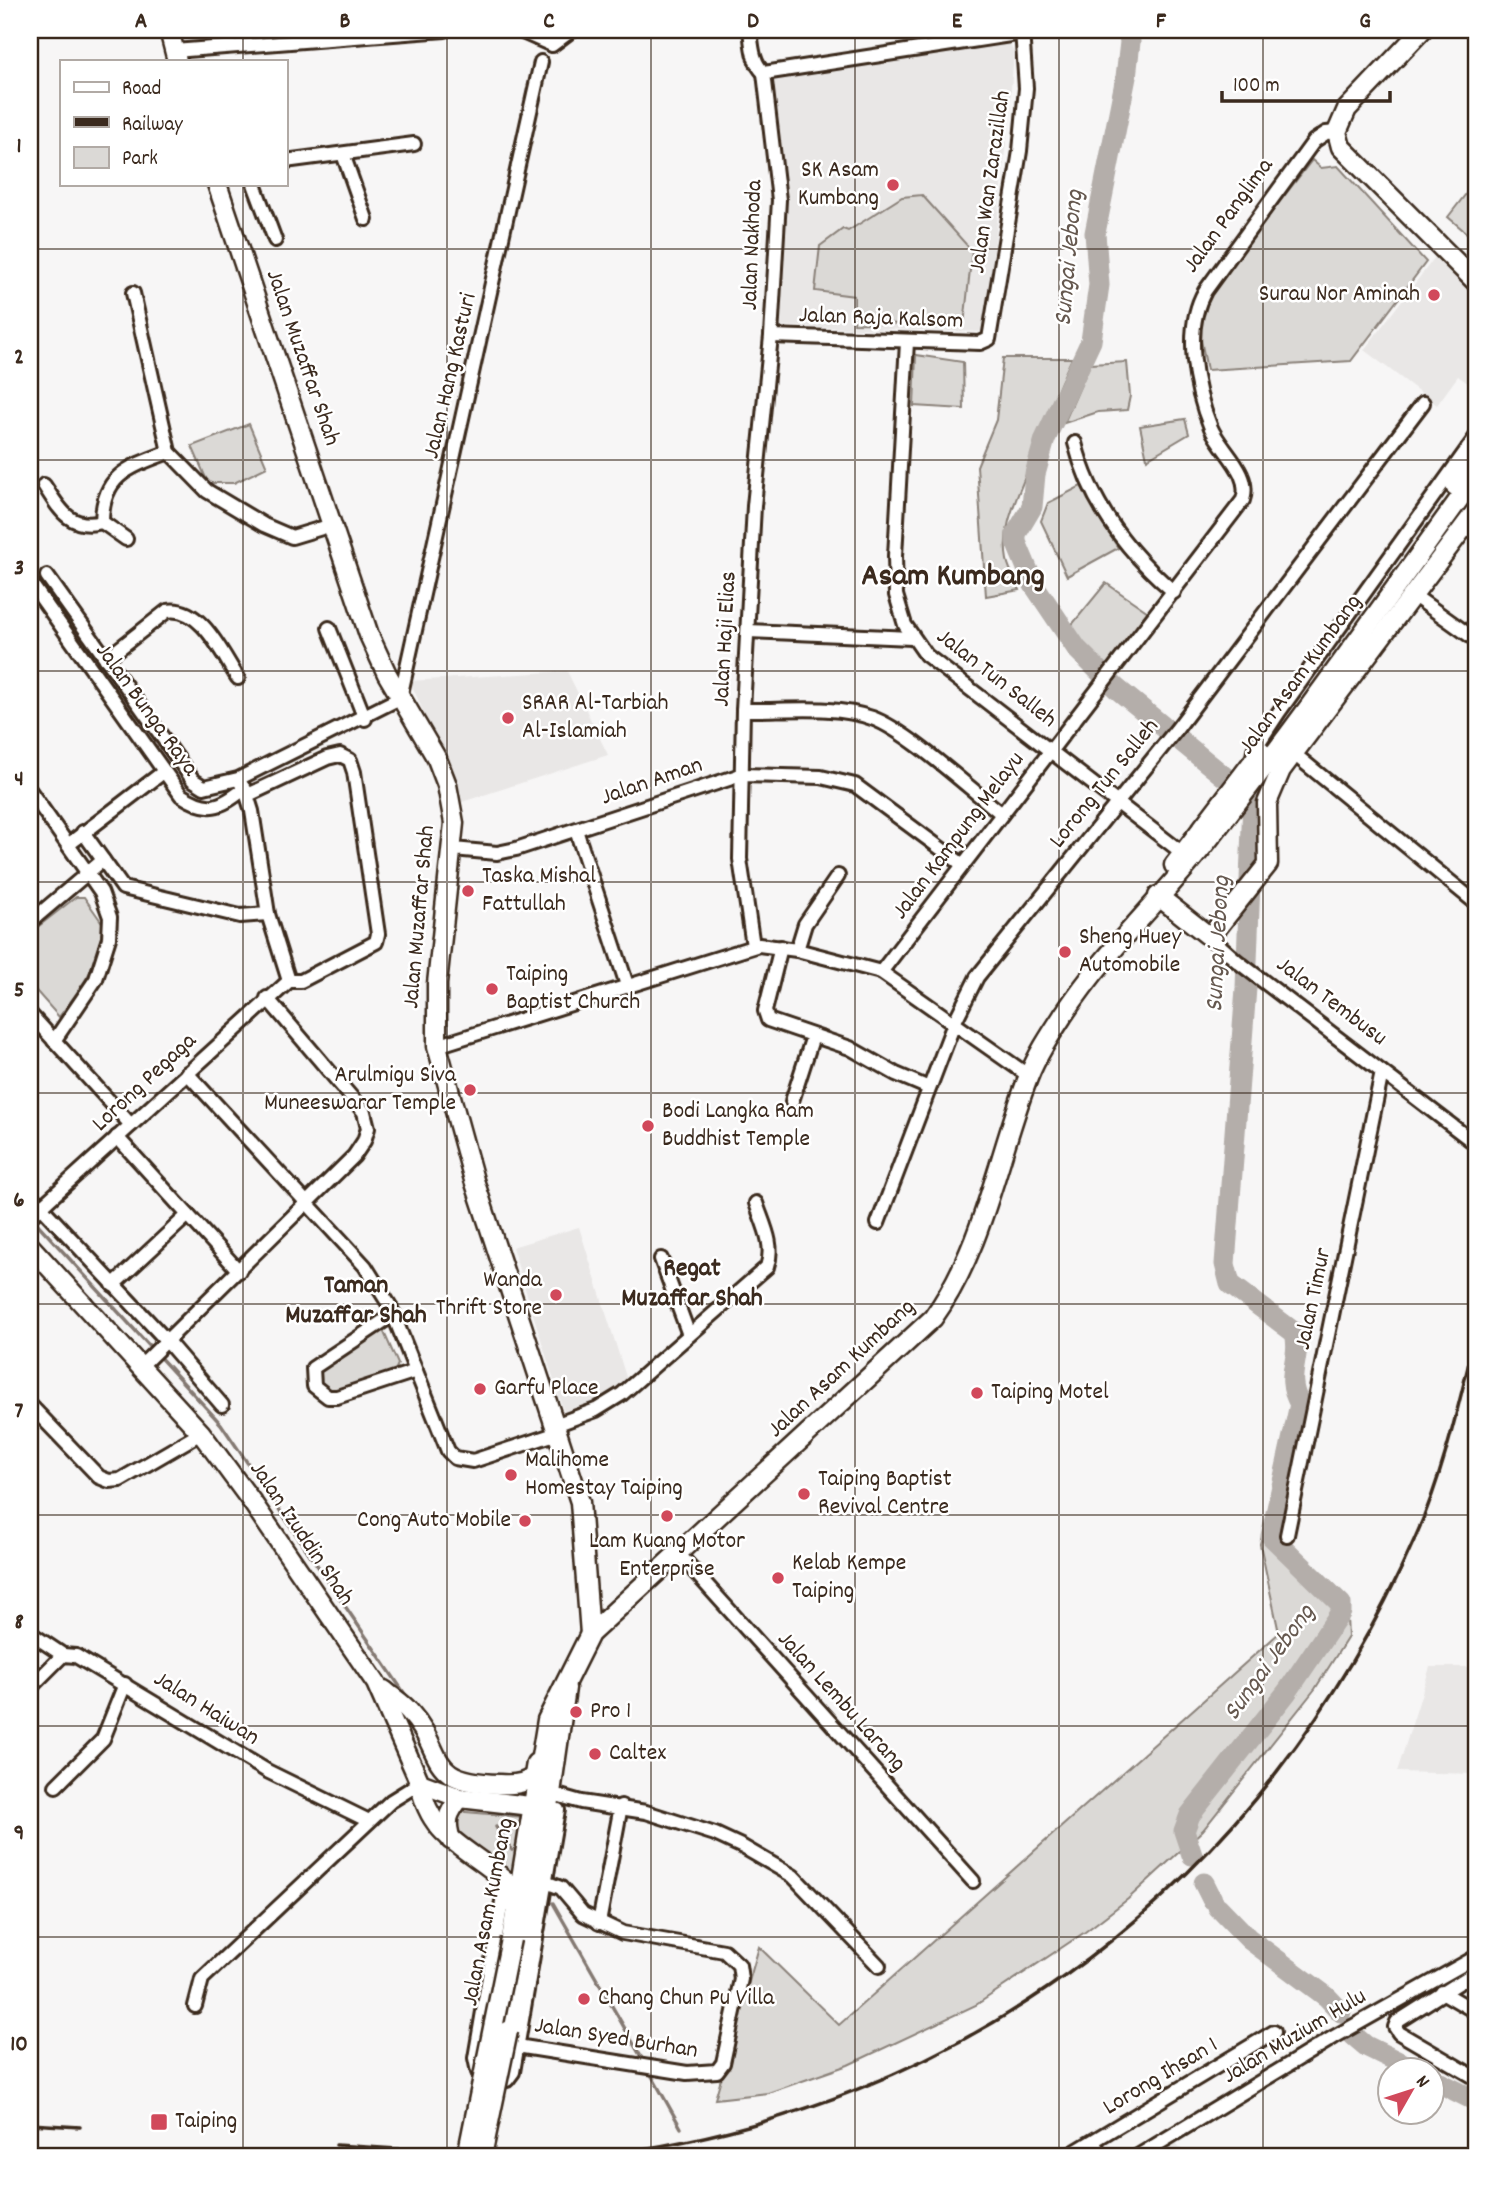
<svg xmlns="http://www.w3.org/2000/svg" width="1506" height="2186" viewBox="0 0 1506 2186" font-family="Dekko,sans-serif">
	<rect width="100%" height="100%" fill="#f7f6f6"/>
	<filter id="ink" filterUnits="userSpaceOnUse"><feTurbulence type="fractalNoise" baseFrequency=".0143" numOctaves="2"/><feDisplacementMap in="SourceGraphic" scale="14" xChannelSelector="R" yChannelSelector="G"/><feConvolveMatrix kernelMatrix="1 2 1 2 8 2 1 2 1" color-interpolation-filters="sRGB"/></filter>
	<g filter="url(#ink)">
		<g fill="#e9e7e6">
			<path d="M1010 44 1014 52 1009 115 985 332 776 326 786 198 769 76Z"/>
			<path d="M1438 253 1476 291V389L1458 376 1437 405 1364 350Z"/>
			<path d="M567 671 608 755 462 802 410 681Z"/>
			<path d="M579 1227 632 1396 565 1416 512 1247Z"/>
			<path d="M1430 1667H1476V1774L1397 1772Z"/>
			<path d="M1175 2141 1186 2156H1149Z"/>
		</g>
		<g fill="#dbd9d6" stroke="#8b827a" stroke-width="2">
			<path d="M1312 160 1321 168 1338 166 1426 262 1351 361 1207 370 1196 315 1214 287Z"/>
			<path d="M1476 181V241L1448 217Z"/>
			<path d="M922 195 972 251 964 325 854 323V296L815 291 820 246 843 229 848 231 902 197Z"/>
			<path d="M916 355 963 362 964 409 914 406Z"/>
			<path d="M1003 358H1072C1055 393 1044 421 1032 457 1022 491 1000 523 1007 560 1009 570 1016 581 1020 590L986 596 977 466 996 420Z"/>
			<path d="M1127 362 1130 396 1127 410 1098 412 1064 423 1090 364Z"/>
			<path d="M1185 419 1189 434 1147 459 1140 426Z"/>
			<path d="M249 424 267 467 234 483H208L192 446Z"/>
			<path d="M1081 486 1118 548 1067 576 1041 521 1048 503Z"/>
			<path d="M1106 583 1151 614 1109 673 1083 647 1070 627Z"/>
			<path d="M76 897H84L103 924C99 966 84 984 59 1017L30 984V933Z"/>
			<path d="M379 1330H383L398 1364 394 1373 342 1393 325 1392 315 1374Z"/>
			<path d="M1263 1532 1330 1596 1347 1617 1348 1637 1315 1689 1203 1830 1128 1899 1085 1932 976 2005 848 2065 768 2093 715 2099 759 1947 839 2025 1279 1633 1260 1544Z"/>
			<path d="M454 1811 524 1817 513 1878 500 1863 455 1834Z"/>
		</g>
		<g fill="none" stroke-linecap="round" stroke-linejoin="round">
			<g stroke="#847972" stroke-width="3.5">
				<path d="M33 1219 221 1424 409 1700"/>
				<path d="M441 1747 454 1766"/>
				<path d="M496 1827 512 1850"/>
				<path d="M553 1903 644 2062"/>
				<path d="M648 2069 681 2128"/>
			</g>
			<g stroke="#b4aeaa" stroke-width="21">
				<path d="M1128 30 1130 42 1126 77 1095 233 1099 285 1091 341 1045 439 1035 474 1032 507 1016 534V542L1034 585 1077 649 1116 688 1253 800 1246 988 1225 1264 1230 1284 1295 1333C1302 1360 1283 1376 1300 1404L1271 1536 1341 1604V1612L1287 1692 1190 1815 1184 1831 1192 1855"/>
				<path d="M1204 1883 1212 1899"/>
				<path d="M1218 1907 1249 1939 1327 1997 1341 2012"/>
				<path d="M1353 2035 1366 2046 1415 2070"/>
				<path d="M1432 2079 1476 2101"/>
			</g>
			<defs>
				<g id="street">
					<path d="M518 30 552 45 572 30"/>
					<path d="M750 30C752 45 752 62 764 73"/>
					<path d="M174 51 445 30"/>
					<path d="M764 73 1023 33"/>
					<path d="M343 154 366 219"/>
					<path d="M285 161 414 144"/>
					<path d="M254 184 275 240"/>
					<path d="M133 293 169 452 207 491 264 525 292 537 332 525"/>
					<path d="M771 336 980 343 989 339 1020 151 1026 88 1022 30"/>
					<path d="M907 342 895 556 896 595 905 625 926 655 1189 858"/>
					<path d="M1075 443C1090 503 1127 552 1174 592"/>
					<path d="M44 485C60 510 70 530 102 522"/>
					<path d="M126 539 102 522C102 475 129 467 169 452"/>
					<path d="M47 576 193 780 204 787 238 779 400 698 541 62"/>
					<path d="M30 582 181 795C208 813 220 808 244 789L240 782"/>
					<path d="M1413 595 1476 640"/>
					<path d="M329 628 365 719"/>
					<path d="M748 631 912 638"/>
					<path d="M106 659 167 611C201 605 222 654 238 678"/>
					<path d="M743 710C783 711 834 704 872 718 908 731 970 789 1002 814"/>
					<path d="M1293 753 1476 903"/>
					<path d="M1253 758 1254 750 1279 712 1476 437"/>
					<path d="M245 789 252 811 268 914 289 981"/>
					<path d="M30 791 101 892 110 917 109 938 96 979 54 1041"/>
					<path d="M248 795 327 758 340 755 350 760 354 772 378 934 376 942 301 981H289"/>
					<path d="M576 830 627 985"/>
					<path d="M83 832 123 888 240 916 268 914"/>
					<path d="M68 845 162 773"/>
					<path d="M453 849 497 853 516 849 741 775 821 777 855 785 963 865"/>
					<path d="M30 922 103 860"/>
					<path d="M1210 937 1237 961 1476 1144"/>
					<path d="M753 946 740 859 743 710 754 506 771 336 779 200 764 73"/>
					<path d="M781 947 765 1011 768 1020 850 1048 896 1074 929 1088"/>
					<path d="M797 950 805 924 838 876"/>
					<path d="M881 972 1243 500C1252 473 1221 451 1211 428 1195 389 1183 329 1205 291L1314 141 1326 133 1337 132"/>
					<path d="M30 1014 131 1125"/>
					<path d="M437 1046 759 945 797 950 881 972 1029 1076"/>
					<path d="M187 1073 365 1266 390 1306 448 1451 455 1458 473 1461 558 1433"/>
					<path d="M792 1101 813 1036"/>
					<path d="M117 1137 239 1271"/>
					<path d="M30 1195 166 1340 222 1405"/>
					<path d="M30 1217 289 981"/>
					<path d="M878 1223 955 1021 977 977 1176 730 1423 403"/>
					<path d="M661 1259 689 1335"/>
					<path d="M113 1285 188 1215"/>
					<path d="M394 1314 313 1368 314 1386 328 1397H337L416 1371"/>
					<path d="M140 1367 354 1156 364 1141 368 1128 364 1112 267 998"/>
					<path d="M30 1405 99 1477 109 1481 120 1480 201 1433"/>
					<path d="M555 1425 596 1410 622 1394 767 1267C775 1245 763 1224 756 1203"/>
					<path d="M1287 1535 1382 1072"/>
					<path d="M677 1552 973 1881"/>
					<path d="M30 1633 63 1655"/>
					<path d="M30 1688 63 1655 76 1656 267 1771 369 1821"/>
					<path d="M56 1786 103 1739 125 1684"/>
					<path d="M546 1792 581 1802 646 1812 715 1834 743 1847 793 1876 879 1966"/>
					<path d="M505 1884 475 2058 478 2072 492 2082 507 2080 513 2072 558 1810"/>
					<path d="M599 1923 621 1806"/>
					<path d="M1476 1972 1397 2022 1395 2027 1399 2033 1476 2078"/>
					<path d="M1442 1992 1476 2012"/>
					<path d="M195 2006 202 1979 391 1801 420 1783"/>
					<path d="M517 2046 687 2073 717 2071 723 2063 741 1979 739 1965 724 1951 623 1933 583 1914 561 1888 548 1883"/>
					<path d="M1093 2142 1102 2156"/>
					<path d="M1068 2156 1274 2032"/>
					<path d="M1138 2156 1334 2037 1476 1957"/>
				</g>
				<g id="secondary">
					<path d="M169 30 177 61"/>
					<path d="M1422 30 1347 109 1337 132 1341 147 1476 282"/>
					<path d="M217 184 369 635 387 674 437 759 447 785 454 823 437 984V1046L474 1180 580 1502 590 1634"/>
					<path d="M1455 486 1476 456"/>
					<path d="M1174 865 1261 751"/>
					<path d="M1158 896 1210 937 1268 864 1267 803 1281 770 1476 511"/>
					<path d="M30 1246 201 1433 252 1502 376 1683 420 1783 460 1798 548 1808"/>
					<path d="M384 1690C392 1697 402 1703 409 1711 447 1753 423 1782 499 1784 511 1785 526 1785 534 1775L536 1763"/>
					<path d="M420 1783C429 1838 468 1847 505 1880L510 1887 513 1905"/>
					<path d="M451 1840C445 1821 447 1814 460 1798"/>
					<path d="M511 1939 547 1720 590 1634 933 1318C984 1247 997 1158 1028 1078 1037 1055 1051 1034 1064 1014 1106 950 1163 898 1209 839 1302 720 1388 597 1476 476"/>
					<path d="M508 2031 543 1849 566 1688"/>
				</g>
			</defs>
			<use href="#street" stroke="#3b2a1e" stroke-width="18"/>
			<use href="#secondary" stroke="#3b2a1e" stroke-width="23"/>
			<use href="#street" stroke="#fff" stroke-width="12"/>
			<use href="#secondary" stroke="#fff" stroke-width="18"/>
			<g stroke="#3b2a1e" stroke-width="3.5">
				<path d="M30 2124 80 2127"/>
				<path d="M336 2145 503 2156"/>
				<path d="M595 2156C967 2111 1265 1881 1415 1538 1444 1473 1459 1402 1476 1334"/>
			</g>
			<defs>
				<g id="secondary-bridge">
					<path d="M467 2156 511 1939"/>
					<path d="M482 2156 508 2031"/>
				</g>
			</defs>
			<use href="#secondary-bridge" stroke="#3b2a1e" stroke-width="23" stroke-linecap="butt"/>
			<use href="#secondary-bridge" stroke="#fff" stroke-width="18"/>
		</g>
	</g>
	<path fill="none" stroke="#3b2a1e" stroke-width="2" stroke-opacity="0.55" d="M243 30V61M447 30V2156M651 30V2156M855 30V2156M1059 30V2156M1263 30V2156M243 184V2156M30 249H1476M30 460H1476M30 671H1476M30 882H1476M30 1093H1476M30 1304H1476M30 1515H1476M30 1726H1476M30 1937H1476"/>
	<g fill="#d1495b" stroke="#fff" stroke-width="2.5">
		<circle cx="893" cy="185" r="7"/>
		<circle cx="1434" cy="295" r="7"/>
		<circle cx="508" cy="718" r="7"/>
		<circle cx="468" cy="891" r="7"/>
		<circle cx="1065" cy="952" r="7"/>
		<circle cx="492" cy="989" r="7"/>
		<circle cx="470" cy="1090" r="7"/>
		<circle cx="648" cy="1126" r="7"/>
		<circle cx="556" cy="1295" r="7"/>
		<circle cx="480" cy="1389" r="7"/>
		<circle cx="977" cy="1393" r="7"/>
		<circle cx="511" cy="1475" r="7"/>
		<circle cx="804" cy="1494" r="7"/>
		<circle cx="667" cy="1516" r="7"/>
		<circle cx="525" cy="1521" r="7"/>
		<circle cx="778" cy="1578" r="7"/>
		<circle cx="576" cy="1712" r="7"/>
		<circle cx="595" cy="1754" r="7"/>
		<circle cx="584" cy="1999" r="7"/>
		<rect x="150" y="2113" width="18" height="18" rx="3.5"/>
	</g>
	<g text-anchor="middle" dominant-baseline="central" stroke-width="5" stroke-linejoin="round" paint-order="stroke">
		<g font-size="24" fill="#3b2a1e" stroke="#fff" text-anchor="start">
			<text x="879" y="171" text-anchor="end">SK Asam<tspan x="879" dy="28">Kumbang</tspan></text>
			<text x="1420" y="295" text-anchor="end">Surau Nor Aminah</text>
			<text x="522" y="704">SRAR Al-Tarbiah<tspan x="522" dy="28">Al-Islamiah</tspan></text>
			<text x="482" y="877">Taska Mishal<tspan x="482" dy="28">Fattullah</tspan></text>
			<text x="1079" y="938">Sheng Huey<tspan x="1079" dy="28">Automobile</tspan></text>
			<text x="506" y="975">Taiping<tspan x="506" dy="28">Baptist Church</tspan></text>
			<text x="456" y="1076" text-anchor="end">Arulmigu Siva<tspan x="456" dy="28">Muneeswarar Temple</tspan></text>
			<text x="662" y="1112">Bodi Langka Ram<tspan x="662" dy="28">Buddhist Temple</tspan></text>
			<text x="542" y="1281" text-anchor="end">Wanda<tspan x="542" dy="28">Thrift Store</tspan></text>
			<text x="494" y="1389">Garfu Place</text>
			<text x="991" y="1393">Taiping Motel</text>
			<text x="525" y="1461">Malihome<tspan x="525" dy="28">Homestay Taiping</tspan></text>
			<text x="818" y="1480">Taiping Baptist<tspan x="818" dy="28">Revival Centre</tspan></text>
			<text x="511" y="1521" text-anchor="end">Cong Auto Mobile</text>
			<text x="667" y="1542" text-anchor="middle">Lam Kuang Motor<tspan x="667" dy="28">Enterprise</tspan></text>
			<text x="792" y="1564">Kelab Kempe<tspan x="792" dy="28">Taiping</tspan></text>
			<text x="590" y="1712">Pro 1</text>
			<text x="609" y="1754">Caltex</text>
			<text x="598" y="1999">Chang Chun Pu Villa</text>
			<text x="175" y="2122">Taiping</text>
		</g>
		<g font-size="24" fill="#3b2a1e" stroke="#fff">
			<text transform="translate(991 182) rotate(-82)">Jalan Wan Zarazillah</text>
			<text transform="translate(1229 216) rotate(-54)">Jalan Panglima</text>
			<text transform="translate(753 245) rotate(-88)">Jalan Nakhoda</text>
			<text transform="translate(881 319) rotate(2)">Jalan Raja Kalsom</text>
			<text transform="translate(302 358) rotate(71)">Jalan Muzaffar Shah</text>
			<text transform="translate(451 376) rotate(-77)">Jalan Hang Kasturi</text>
			<text transform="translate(726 639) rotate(-87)">Jalan Haji Elias</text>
			<text transform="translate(1301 675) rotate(-54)">Jalan Asam Kumbang</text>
			<text transform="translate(996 679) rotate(38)">Jalan Tun Salleh</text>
			<text transform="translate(146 710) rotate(54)">Jalan Bunga Raya</text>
			<text transform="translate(652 782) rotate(-19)">Jalan Aman</text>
			<text transform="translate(1105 784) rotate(-51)">Lorong Tun Salleh</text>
			<text transform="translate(959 836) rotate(-53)">Jalan Kampung Melayu</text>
			<text transform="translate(420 917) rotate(-85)">Jalan Muzaffar Shah</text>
			<text transform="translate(1331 1002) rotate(37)">Jalan Tembusu</text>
			<text transform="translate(145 1083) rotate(-43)">Lorong Pegaga</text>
			<text transform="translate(1314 1299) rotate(-78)">Jalan Timur</text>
			<text transform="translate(842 1369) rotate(-43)">Jalan Asam Kumbang</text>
			<text transform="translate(301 1534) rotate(56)">Jalan Izuddin Shah</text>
			<text transform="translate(841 1702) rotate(48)">Jalan Lembu Larang</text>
			<text transform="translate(206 1709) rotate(32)">Jalan Haiwan</text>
			<text transform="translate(489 1912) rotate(-79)">Jalan Asam Kumbang</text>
			<text transform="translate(1295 2037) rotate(-31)">Jalan Muzium Hulu</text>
			<text transform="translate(616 2039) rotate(9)">Jalan Syed Burhan</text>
			<text transform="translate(1161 2077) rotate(-31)">Lorong Ihsan 1</text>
		</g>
		<g font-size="26" font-style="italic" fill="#65584f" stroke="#fff">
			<text transform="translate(1070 258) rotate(-85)">Sungai Jebong</text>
			<text transform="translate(1219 944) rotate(-87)">Sungai Jebong</text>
			<text transform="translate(1270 1663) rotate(-54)">Sungai Jebong</text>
		</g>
		<g font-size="26" font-weight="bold" fill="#3b2a1e" stroke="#fff">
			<text x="692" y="1269">Regat<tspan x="692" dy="30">Muzaffar Shah</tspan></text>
			<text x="356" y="1286">Taman<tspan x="356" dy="30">Muzaffar Shah</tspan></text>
		</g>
		<g font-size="32" font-weight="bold" fill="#3b2a1e" stroke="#fff">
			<text x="953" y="578">Asam Kumbang</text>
		</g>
	</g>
	<rect width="1506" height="2186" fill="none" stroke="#fff" stroke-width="77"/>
	<rect x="60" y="60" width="228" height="126" fill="#ffffff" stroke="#b1aaa5" stroke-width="2"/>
	<rect x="74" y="82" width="35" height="10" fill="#ffffff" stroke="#b1aaa5" stroke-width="2"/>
	<text x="122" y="94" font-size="21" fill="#3b2a1e">Road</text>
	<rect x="74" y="117" width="35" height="10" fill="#3b2a1e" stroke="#b1aaa5" stroke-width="2"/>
	<text x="122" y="130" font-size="21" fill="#3b2a1e">Railway</text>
	<rect x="74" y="147" width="35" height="21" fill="#dbd9d6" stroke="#b1aaa5" stroke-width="2"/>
	<text x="122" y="164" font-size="21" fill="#3b2a1e">Park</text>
	<g transform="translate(1411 2091) rotate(51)"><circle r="33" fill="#ffffff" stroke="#b1aaa5" stroke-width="2"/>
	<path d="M0-5L12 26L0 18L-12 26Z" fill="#d1495b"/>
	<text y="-10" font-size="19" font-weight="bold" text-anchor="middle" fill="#3b2a1e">N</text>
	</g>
	<path d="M1222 91v10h168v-10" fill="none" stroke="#3b2a1e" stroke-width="3.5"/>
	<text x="1233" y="91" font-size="21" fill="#3b2a1e" stroke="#ffffff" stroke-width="5" paint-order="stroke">100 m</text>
	<rect x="38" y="38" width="1430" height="2110" fill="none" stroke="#3b2a1e" stroke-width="2.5"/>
	<g font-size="23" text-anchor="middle" font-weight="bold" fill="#3b2a1e">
		<text x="141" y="27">A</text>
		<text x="345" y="27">B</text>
		<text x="549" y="27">C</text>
		<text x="753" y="27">D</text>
		<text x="957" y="27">E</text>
		<text x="1161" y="27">F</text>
		<text x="1365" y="27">G</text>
		<text x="19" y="152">1</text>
		<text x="19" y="363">2</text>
		<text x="19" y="574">3</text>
		<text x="19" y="785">4</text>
		<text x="19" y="996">5</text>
		<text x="19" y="1206">6</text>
		<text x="19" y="1417">7</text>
		<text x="19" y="1628">8</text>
		<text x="19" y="1839">9</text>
		<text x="19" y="2050">10</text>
	</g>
</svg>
